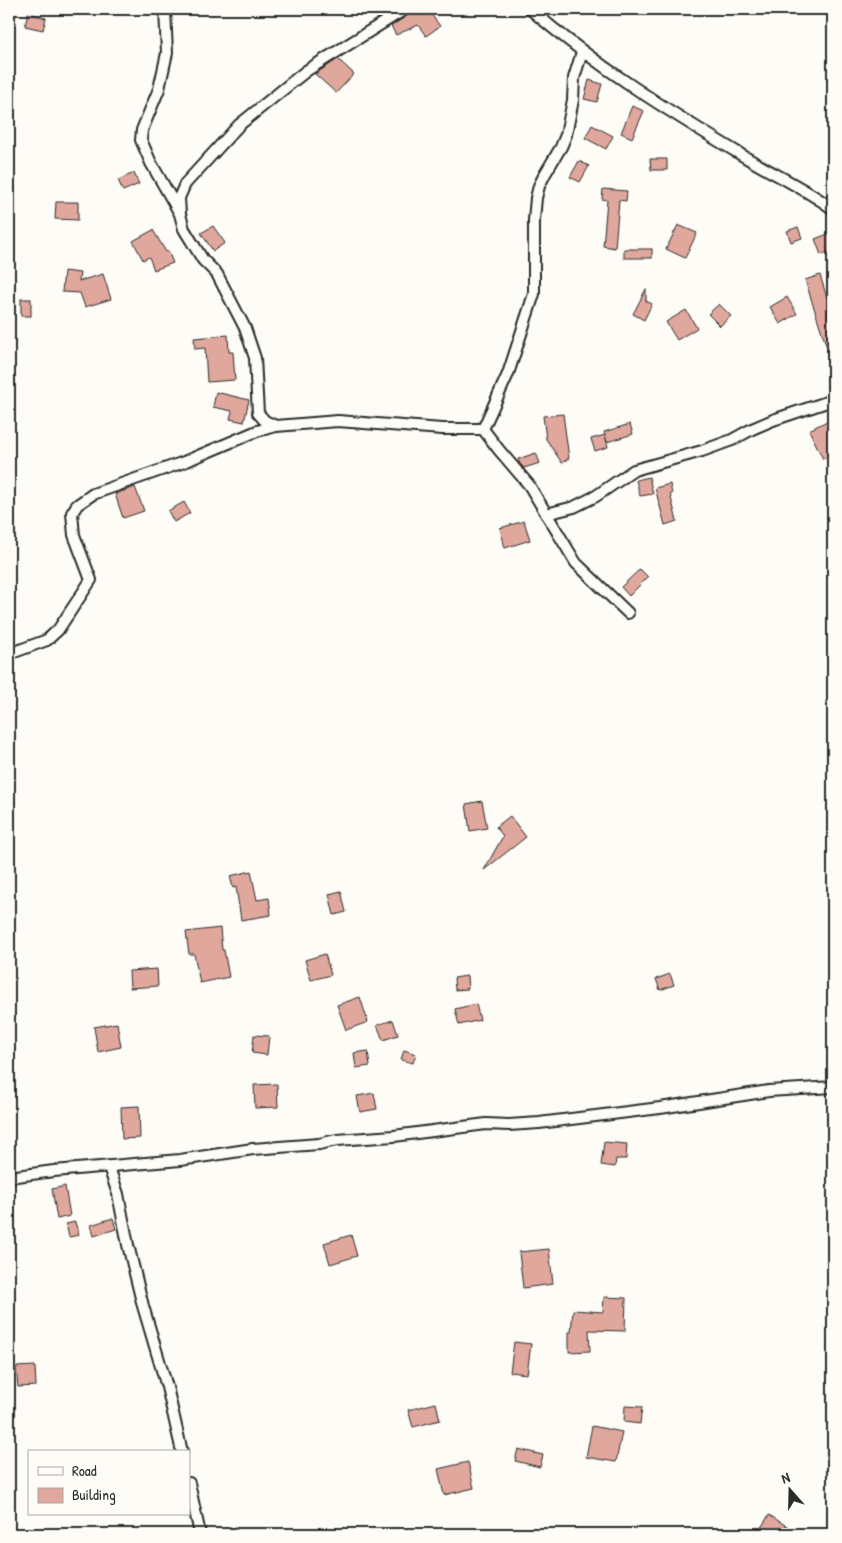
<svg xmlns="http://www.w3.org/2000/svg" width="842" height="1543" viewBox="0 0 842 1543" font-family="'Patrick Hand',sans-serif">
	<rect width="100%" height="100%" fill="#fdfcf7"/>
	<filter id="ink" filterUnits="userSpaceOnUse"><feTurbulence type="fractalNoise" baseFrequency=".02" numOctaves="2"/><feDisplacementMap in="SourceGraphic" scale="10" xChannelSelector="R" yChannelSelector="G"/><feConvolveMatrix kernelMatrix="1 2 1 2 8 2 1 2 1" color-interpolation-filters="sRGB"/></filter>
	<g filter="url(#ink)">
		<g fill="#e0a79c" stroke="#2b2b2b">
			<path d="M412 9H427L440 26 426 36 418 25 396 35 391 26 410 14Z"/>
			<path d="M28 13 46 18 43 30 25 26Z"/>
			<path d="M338 59 354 74 336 93 315 74Z"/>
			<path d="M589 80 602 84 597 102 584 99Z"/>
			<path d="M632 106 644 111 632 138 621 133Z"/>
			<path d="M592 125 613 136 606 149 585 138Z"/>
			<path d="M650 159H667V170H651Z"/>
			<path d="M579 161 589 166 580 182 570 177Z"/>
			<path d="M134 173 139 184 123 191 118 180Z"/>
			<path d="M603 189 627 191 626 201 619 200 615 248 603 246 607 200 602 199Z"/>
			<path d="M56 202H78V220L55 219Z"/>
			<path d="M678 225 697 233 685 258 666 249Z"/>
			<path d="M213 226 225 243 213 251 201 233Z"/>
			<path d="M798 227 802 238 791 242 787 231Z"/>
			<path d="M153 230 166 252 168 251 173 263 154 270 149 257 143 260 133 241Z"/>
			<path d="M833 232V250L821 255 815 239Z"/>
			<rect x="624" y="249" width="28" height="9"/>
			<path d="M64 271 80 273 79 281 103 274 111 299 85 307 80 293 62 292Z"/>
			<path d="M820 275 833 317V342L826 345 805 280Z"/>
			<path d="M646 289V301L652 304 644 320 633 314Z"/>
			<path d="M787 297 797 314 780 324 770 307Z"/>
			<rect x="21" y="299" width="10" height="17"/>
			<path d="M719 304 731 316 720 326 708 314Z"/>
			<path d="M686 310 697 328 677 340 666 322Z"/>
			<path d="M228 335 229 352H233L235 380 207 382 205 348 195 349 194 338Z"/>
			<path d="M216 392 249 400 244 422 230 419 232 411 213 407Z"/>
			<path d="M563 414 569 458 562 463 546 439 543 416Z"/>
			<path d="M833 418V454L823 459 809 430Z"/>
			<path d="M630 424 633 434 607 442 604 432Z"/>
			<path d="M605 435 608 447 595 451 591 439Z"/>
			<path d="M536 453 540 463 524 468 520 464 518 459Z"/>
			<path d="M649 477 653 494 640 496 636 480Z"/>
			<path d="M670 484 672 494H670L677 521 665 525 655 488Z"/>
			<path d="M135 487 144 511 123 518 115 494Z"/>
			<path d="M184 502 190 513 174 522 168 511Z"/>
			<path d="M524 521 530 540 505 548 500 528Z"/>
			<path d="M640 569 648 577 629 596 621 587Z"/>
			<path d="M482 801 487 828 470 831 466 804Z"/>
			<path d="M510 816 526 837 484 870 503 836 496 827Z"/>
			<path d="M251 871 257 900 269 898 271 915 241 920 236 887 233 888 230 876Z"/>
			<path d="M341 891 346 912 334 915 329 894Z"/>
			<path d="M220 928 222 950H224L229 977 200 983 194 954H189L186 932Z"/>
			<path d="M325 954 331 975 311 980 305 960Z"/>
			<path d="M157 969 158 986 130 988 129 971Z"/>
			<path d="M670 974 674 985 660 990 656 979Z"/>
			<path d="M467 976 468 989 455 990 454 978Z"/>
			<path d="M360 997 368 1022 346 1030 337 1005Z"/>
			<path d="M476 1004 480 1020 459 1025 455 1009Z"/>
			<path d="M393 1020 398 1035 383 1040 377 1025Z"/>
			<path d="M117 1023 121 1047 98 1052 94 1027Z"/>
			<path d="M254 1035 269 1036 267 1055 252 1053Z"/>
			<path d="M404 1050 416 1054 413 1063 401 1060Z"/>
			<path d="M368 1051 370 1066 356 1068 354 1053Z"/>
			<path d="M277 1084 278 1107 255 1108 254 1085Z"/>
			<path d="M374 1093 377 1109 360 1112 357 1096Z"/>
			<path d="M139 1106 140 1138 122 1139 121 1107Z"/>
			<path d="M604 1142 627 1144 626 1159H616L615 1167 601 1165Z"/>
			<path d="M65 1186 70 1216 57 1219 52 1189Z"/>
			<path d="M113 1218 116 1229 94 1236 91 1225Z"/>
			<path d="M75 1222 79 1235 69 1237 66 1224Z"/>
			<path d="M351 1235 357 1256 330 1264 324 1243Z"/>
			<path d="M549 1249 553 1284 523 1288 519 1252Z"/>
			<path d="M604 1297 626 1298 625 1331 589 1330 590 1351 569 1352V1332H571L573 1310 603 1312Z"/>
			<path d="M514 1342 531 1344 527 1374 510 1372Z"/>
			<path d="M35 1366 36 1386 18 1387 16 1367Z"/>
			<path d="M436 1403 440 1420 413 1427 408 1410Z"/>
			<path d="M625 1406 642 1407 640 1424 624 1422Z"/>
			<path d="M592 1426 622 1432 616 1462 586 1457Z"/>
			<path d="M518 1449 543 1455 540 1467 515 1461Z"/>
			<path d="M468 1462 474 1488 444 1495 438 1469Z"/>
			<path d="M769 1515 790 1528 786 1534H757Z"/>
		</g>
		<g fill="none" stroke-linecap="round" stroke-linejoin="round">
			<defs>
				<g id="street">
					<path d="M165 9 167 53 159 89 142 130 141 140 151 163 179 212"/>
					<path d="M405 9 306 71 239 125 185 184 179 198 180 214 184 229 203 260 217 274 245 328 255 358 258 413 265 421 276 426 338 421 442 429H483"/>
					<path d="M530 9C596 66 670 112 745 157 775 175 806 189 833 209"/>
					<path d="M582 52 574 78 573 100 566 135 561 147 545 174 539 186 536 198 534 220V294L508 374 483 429 499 450 529 485 576 563 628 613"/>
					<path d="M546 514 574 507 596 496 634 470 702 451 732 440 752 429 773 420 833 400"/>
					<path d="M9 654 47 640 58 630 91 580 74 535 72 513 77 505 93 494 184 462 257 431 276 426"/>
					<path d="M109 1167 118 1194 128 1245 143 1306 167 1387 182 1452"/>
					<path d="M9 1177 54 1171 180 1160 253 1149 319 1144 337 1140 394 1136 486 1124 509 1125 539 1123 660 1108 769 1091 833 1087"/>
					<path d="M189 1483 200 1534"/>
				</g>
			</defs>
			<use href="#street" stroke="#2b2b2b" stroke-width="14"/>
			<use href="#street" stroke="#fdfcf7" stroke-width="10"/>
		</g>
	</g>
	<rect width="842" height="1543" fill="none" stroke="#fdfcf7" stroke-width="30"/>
	<rect x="15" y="15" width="812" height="1513" fill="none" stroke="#2b2b2b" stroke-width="2" filter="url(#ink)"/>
	<rect x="28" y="1450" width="162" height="65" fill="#fdfcf7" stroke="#a9a8a5"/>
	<rect x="38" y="1467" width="25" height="8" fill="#fdfcf7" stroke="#a9a8a5"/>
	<text x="72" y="1476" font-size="15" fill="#2b2b2b">Road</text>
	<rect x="38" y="1488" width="25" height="15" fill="#e0a79c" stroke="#a9a8a5"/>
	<text x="72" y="1500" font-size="15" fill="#2b2b2b">Building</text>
	<g transform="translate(790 1490) rotate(340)" stroke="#fdfcf7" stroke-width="4" paint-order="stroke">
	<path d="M0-4L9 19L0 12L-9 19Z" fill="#2b2b2b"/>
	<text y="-8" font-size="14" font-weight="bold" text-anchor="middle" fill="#2b2b2b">N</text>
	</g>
</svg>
